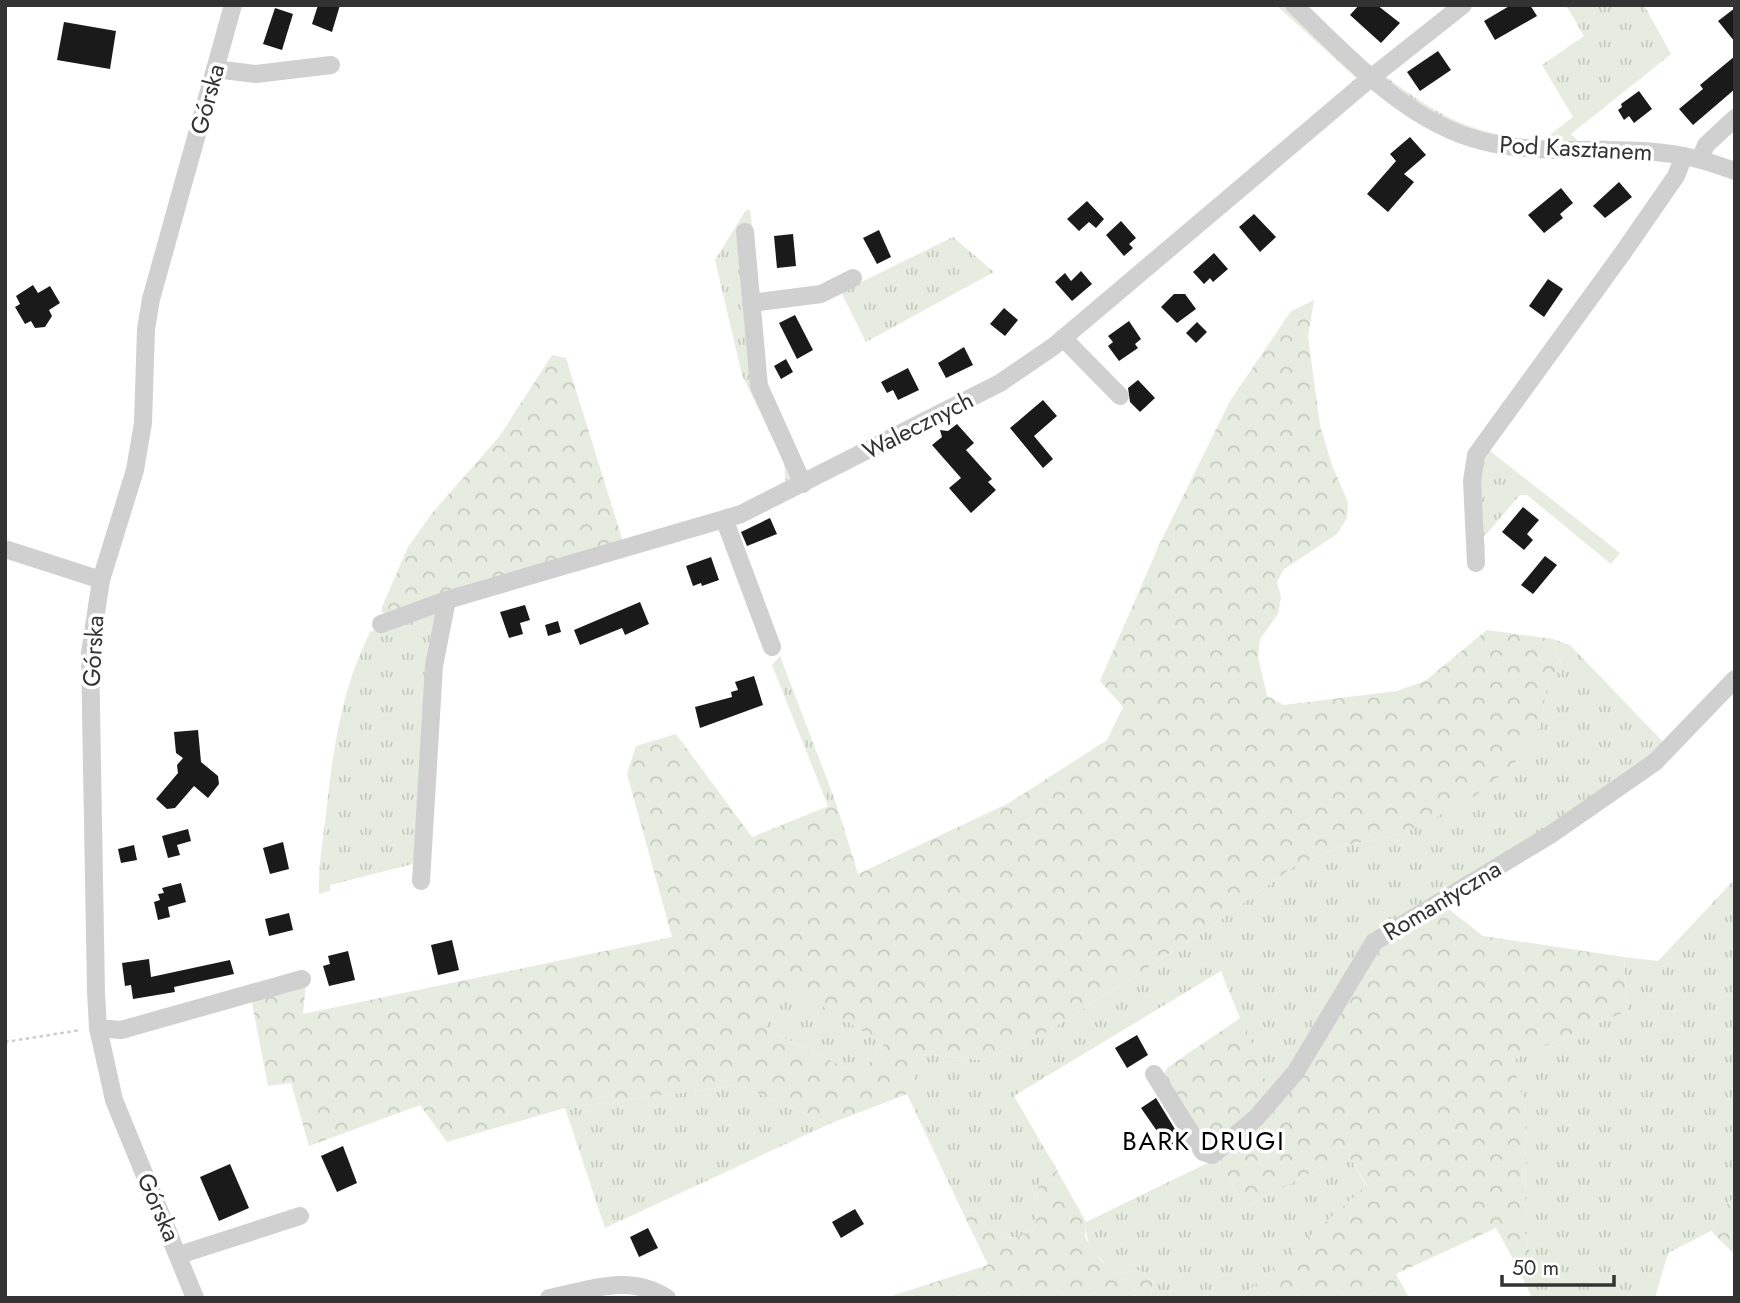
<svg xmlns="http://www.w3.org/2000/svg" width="1740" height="1303" viewBox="0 0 1740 1303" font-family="Jost,sans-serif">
	<defs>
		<pattern id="grass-tufts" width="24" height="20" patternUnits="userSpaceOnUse" patternTransform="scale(1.75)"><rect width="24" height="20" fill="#e6ecdf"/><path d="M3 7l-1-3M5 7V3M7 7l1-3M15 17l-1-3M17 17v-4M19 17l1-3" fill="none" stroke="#c6cbc0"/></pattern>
		<pattern id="forest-crowns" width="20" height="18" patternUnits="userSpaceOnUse" patternTransform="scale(1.75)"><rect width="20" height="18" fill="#e6ecdf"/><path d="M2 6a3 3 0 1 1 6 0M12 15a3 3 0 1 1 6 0" fill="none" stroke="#c6cbc0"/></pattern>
	</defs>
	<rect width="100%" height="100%" fill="#fff"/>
	<g fill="url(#grass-tufts)">
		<path d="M1276 5H1286L1361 78 1164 242 1356 78Z"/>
		<path d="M1566 5H1644L1671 54 1571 134 1578 141 1608 140 1602 145C1573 144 1508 144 1482 135 1446 122 1414 101 1383 79L1385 76C1440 117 1473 135 1542 141L1573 117 1542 65 1584 36Z"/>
		<path d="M746 210H750L752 226 742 228 755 387 792 470V483L723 516 624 545 623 542 722 513 786 485 784 462 742 375 715 260Z"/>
		<path d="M953 237 994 272 866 342 841 292Z"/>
		<path d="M1485 447 1620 553 1611 564 1527 495H1520L1484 537 1485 552 1480 546 1474 482Z"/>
		<path d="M441 605 417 863 330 885V891L319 894C318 867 323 841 326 814 333 750 341 690 370 632Z"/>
		<path d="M1553 639 1570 645 1668 747 1608 791 1381 930 1291 1070 1271 1096 1221 971 1014 1096 1057 1170 1040 1181C1035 1197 1039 1212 1035 1228L1018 1237 1002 1238 985 1226 976 1211 961 1209 907 1094 923 1054 982 1060 1047 1032 1209 928 1293 867 1343 846 1402 834 1540 727 1548 681 1562 668Z"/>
		<path d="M780 656 836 803 828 806 772 665Z"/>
		<path d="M1735 879V1197L1720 1210 1711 1231 1668 1253 1655 1298H1532L1518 1268 1537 1262 1528 1248 1525 1232 1526 1112 1512 1060 1627 1011 1624 957 1658 961Z"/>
		<path d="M789 985 885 1043 860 1075 764 1028Z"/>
		<path d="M739 1085 829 1124 605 1228 565 1108Z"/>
		<path d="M1347 1153 1367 1186 1240 1298H1150L1154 1282 1138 1270 1118 1274C1099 1260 1084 1246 1086 1222L1218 1158 1245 1208Z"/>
	</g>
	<g fill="url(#forest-crowns)" fill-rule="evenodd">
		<path d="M1314 300 1308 337 1320 425 1332 465 1348 502 1347 518 1337 534 1283 570 1277 582 1281 597 1278 614 1260 639 1258 657 1267 696 1284 705 1397 691 1425 681 1487 630 1553 639 1562 669 1548 681 1540 726 1513 765 1470 800 1402 834 1343 846 1293 867 1209 928 1047 1032 982 1060 923 1054 907 1094 829 1124 739 1085 565 1108 447 1142 420 1105 309 1146 291 1083 268 1086 251 998 306 983 303 1014 672 937 627 774 636 746 676 734 752 837 836 803 858 874 1009 803 1107 740 1123 707 1100 681 1159 545 1230 401 1291 311ZM789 986 884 1044 860 1075 764 1028Z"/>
		<path d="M552 355 566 358 624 545 387 616 381 611 382 607 408 547 433 512 499 437Z"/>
		<path d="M1442 904 1483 936 1624 957 1627 1011 1512 1060 1526 1112 1525 1232 1528 1248 1537 1262 1518 1268 1496 1228 1396 1274 1409 1298H1240L1367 1185 1347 1153 1245 1208 1218 1158 1259 1121 1377 944Z"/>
		<path d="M1242 1017 1271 1096 1211 1148 1162 1077 1168 1067Z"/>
		<path d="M1057 1170 1086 1222 1085 1237 1100 1260 1118 1274 1138 1270 1154 1282 1150 1298H885L988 1265 961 1209 976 1211 985 1226 1002 1238 1018 1237 1035 1228C1039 1211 1035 1197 1040 1181Z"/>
		<path d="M1735 1197V1255L1711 1231 1720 1210Z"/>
	</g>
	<g fill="#1a1a1a">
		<path d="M318 5H340L332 32 312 24Z"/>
		<path d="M1359 5H1377L1400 23 1381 43 1350 15Z"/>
		<path d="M1511 5H1530L1537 16 1495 40 1484 21Z"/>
		<path d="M275 8 293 14 282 50 263 44Z"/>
		<path d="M1735 8V42L1718 21Z"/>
		<path d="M64 22 116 31 110 69 57 60Z"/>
		<path d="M1438 51 1451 70 1420 91 1407 72Z"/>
		<path d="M1735 56V89L1693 125 1679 109 1703 89 1700 85Z"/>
		<path d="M1639 91 1652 109 1634 123 1629 116 1624 120 1618 110 1622 107 1621 104Z"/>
		<path d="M1410 137 1426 155 1404 174 1414 182 1388 212 1367 194 1396 161 1390 154Z"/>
		<path d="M1619 182 1632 197 1605 218 1593 206Z"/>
		<path d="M1561 188 1573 203 1560 214 1563 218 1544 233 1528 215Z"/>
		<path d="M1087 201 1104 219 1096 228 1089 222 1079 231 1067 219Z"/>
		<path d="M1254 214 1276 237 1260 252 1239 227Z"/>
		<path d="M1121 221 1136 238 1129 244 1133 248 1124 256 1106 235Z"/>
		<path d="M879 230 891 257 877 264 863 238Z"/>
		<path d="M793 234 796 266 777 268 774 236Z"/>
		<path d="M1214 253 1228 269 1213 282 1210 278 1204 284 1193 272Z"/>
		<path d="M1081 271 1092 284 1072 301 1055 282 1065 273 1071 281Z"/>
		<path d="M1548 279 1563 289 1544 317 1529 306Z"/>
		<path d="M33 285 38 293 50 286 60 303 49 310 52 316 45 327 35 328 31 321 25 324 15 307 20 304 16 296Z"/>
		<path d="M1174 294H1185L1196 309 1177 323 1161 307Z"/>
		<path d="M1004 308 1018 320 1005 336 990 324Z"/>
		<path d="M795 315 813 350 797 359 779 323Z"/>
		<path d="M1129 321 1141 339 1135 344 1138 348 1119 361 1108 346 1113 342 1108 336Z"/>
		<path d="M1197 322 1207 332 1196 343 1186 333Z"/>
		<path d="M964 347 973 365 946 378 938 363Z"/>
		<path d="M786 359 793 372 781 379 774 366Z"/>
		<path d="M908 368 919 390 898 400 893 390 887 393 881 382Z"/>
		<path d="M1138 380 1155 398 1140 412 1130 402 1128 388Z"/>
		<path d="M1043 400 1057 416 1034 436 1053 459 1043 468 1010 428Z"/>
		<path d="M957 424 974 443 966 450 992 479 988 482 996 490 971 513 949 488 961 478 932 445 942 437 940 430 948 431Z"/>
		<path d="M1523 507 1539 520 1527 534 1533 540 1524 550 1502 532Z"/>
		<path d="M770 518 777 534 747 546 741 532Z"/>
		<path d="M1545 556 1557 565 1533 594 1521 585Z"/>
		<path d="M711 557 719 580 702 586 701 583 693 586 686 566Z"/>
		<path d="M640 602 649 624 625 635 622 628 580 645 574 630Z"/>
		<path d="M525 605 530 620 520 623 523 634 509 638 500 612Z"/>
		<path d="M558 621 561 632 548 636 545 625Z"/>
		<path d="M754 676 763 705 700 728 695 707 732 697 731 692 738 690 735 682Z"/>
		<path d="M198 730 201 762 218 776 219 784 208 798 194 786 175 808 167 809 156 799 178 773 177 765 183 758 176 753 174 732Z"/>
		<path d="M188 829 191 841 177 845 180 855 168 858 162 836Z"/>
		<path d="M283 842 289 869 270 874 263 848Z"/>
		<path d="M134 845 137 860 121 863 118 849Z"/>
		<path d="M181 883 186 902 168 907 170 917 158 920 154 902 160 900 158 894 164 893 162 888Z"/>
		<path d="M289 913 293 930 269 936 265 919Z"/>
		<path d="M452 940 459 970 438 975 431 945Z"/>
		<path d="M348 951 355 980 329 986 323 966 330 964 328 956Z"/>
		<path d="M149 959 151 977 230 960 234 974 174 987 175 992 133 999 131 985 125 986 122 963Z"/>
		<path d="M1137 1035 1148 1055 1127 1068 1115 1048Z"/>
		<path d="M1156 1098 1181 1139 1168 1147 1141 1108Z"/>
		<path d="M343 1146 357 1183 337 1192 321 1156Z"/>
		<path d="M230 1164 249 1208 219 1221 200 1177Z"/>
		<path d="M855 1209 864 1224 841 1238 832 1222Z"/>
		<path d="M648 1228 658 1248 639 1257 630 1237Z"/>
	</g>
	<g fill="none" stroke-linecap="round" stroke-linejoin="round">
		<path stroke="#cdcdcd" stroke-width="2.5" stroke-dasharray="3.5 3.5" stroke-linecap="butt" d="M5 1042 81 1030"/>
		<g stroke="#d0d0d0" stroke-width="18">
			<path d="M1294 5C1349 57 1406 122 1482 141 1548 158 1617 143 1684 156 1701 159 1718 165 1735 171"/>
			<path d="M215 69 256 74 331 65"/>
			<path d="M1700 159 1706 145 1735 118"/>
			<path d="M745 232 759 386 803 484"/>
			<path d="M751 303 821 294 853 278"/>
			<path d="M1063 338 1120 396"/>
			<path d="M725 521 772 647"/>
			<path d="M5 549 101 580"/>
			<path d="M1476 563 1472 481 1476 455 1622 254 1676 176 1684 156"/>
			<path d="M381 624 447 600 741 514 1000 383 1054 346 1372 77 1463 5"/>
			<path d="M421 881 434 666 447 600"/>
			<path d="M98 1028 121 1030 302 979"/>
			<path d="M1154 1074 1203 1152 1212 1155 1256 1118 1295 1073 1374 942 1550 835 1655 762 1735 679"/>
			<path d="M179 1255 300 1216"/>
			<path d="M195 1298 114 1100 98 1028 96 992 90 653 101 580 135 470 143 423 146 329 151 299 233 5"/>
			<path d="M549 1298C589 1290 630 1273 667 1298"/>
		</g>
	</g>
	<g text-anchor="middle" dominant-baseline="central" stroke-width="7" stroke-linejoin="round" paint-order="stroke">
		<g font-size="24" fill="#333" stroke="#fff">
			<text transform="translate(207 99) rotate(-75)">Górska</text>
			<text transform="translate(1576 148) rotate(3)">Pod Kasztanem</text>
			<text transform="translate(918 425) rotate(-27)">Walecznych</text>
			<text transform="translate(93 651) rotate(-87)">Górska</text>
			<text transform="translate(1442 900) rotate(-31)">Romantyczna</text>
			<text transform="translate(159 1207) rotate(66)">Górska</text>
		</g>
		<g font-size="26" letter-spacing="2" fill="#000" stroke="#fff">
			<text x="1204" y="1141">BARK DRUGI</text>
		</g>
	</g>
	<rect width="1740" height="1303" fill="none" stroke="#333333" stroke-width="14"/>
	<path d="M1502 1275v10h112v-10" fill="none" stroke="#333333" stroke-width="3.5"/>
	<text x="1512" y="1275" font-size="21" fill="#333333" stroke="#ffffff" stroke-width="5" paint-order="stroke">50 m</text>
</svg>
